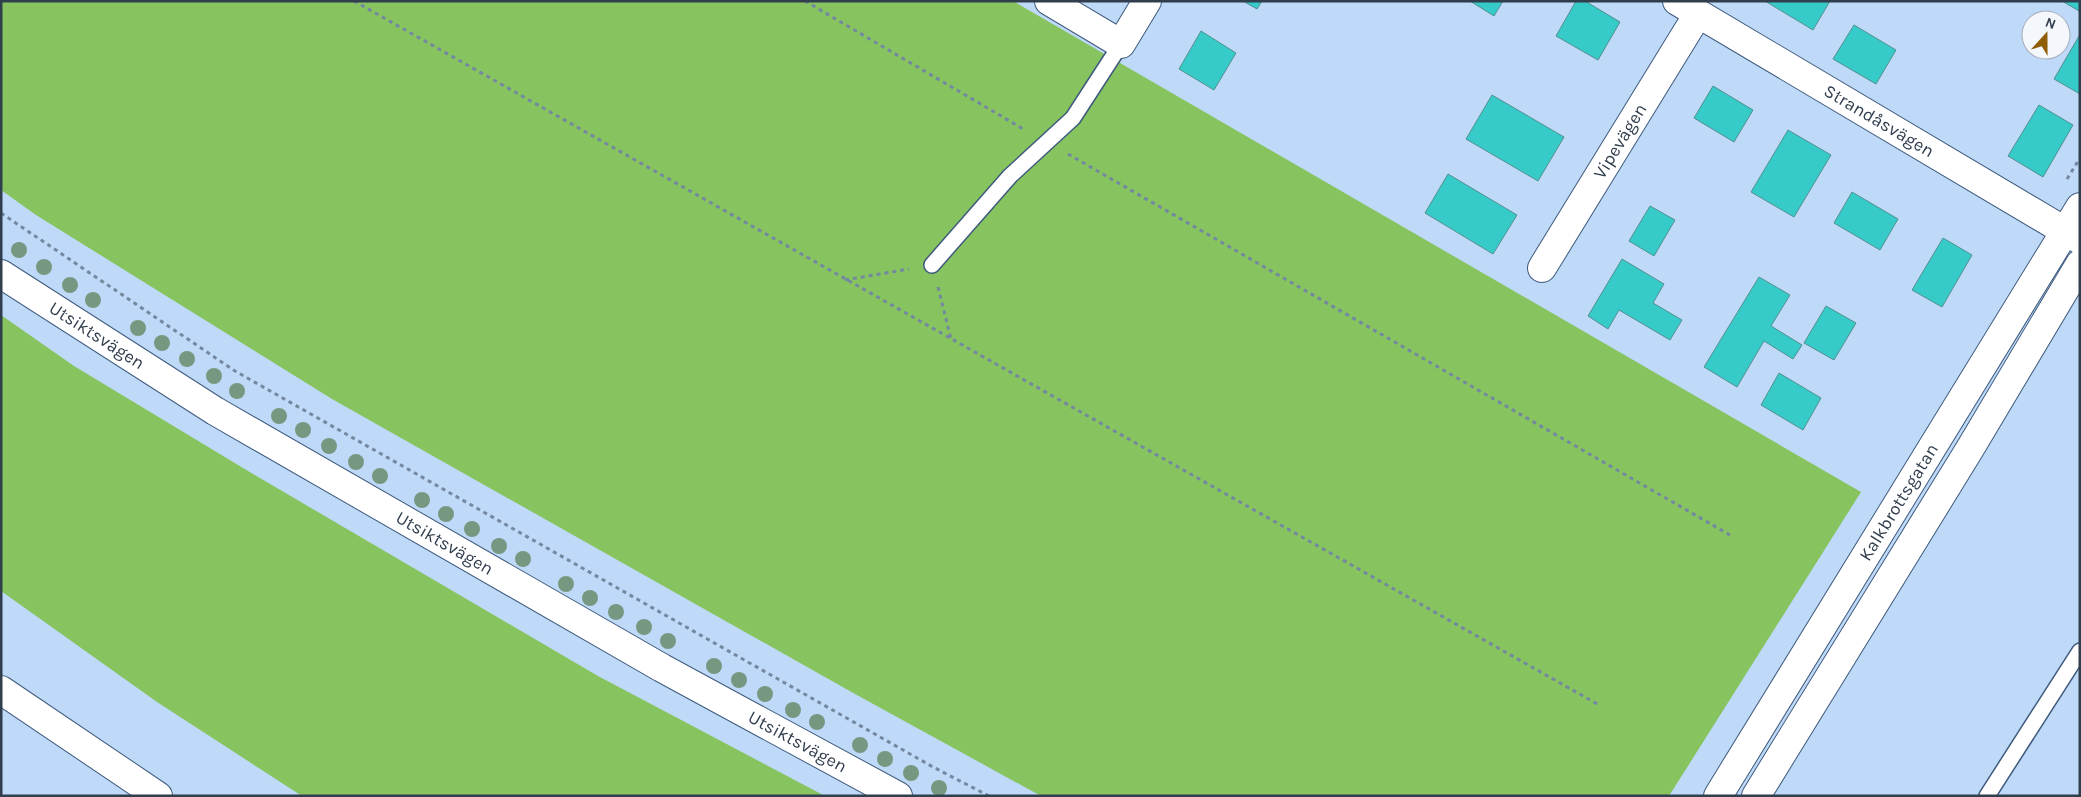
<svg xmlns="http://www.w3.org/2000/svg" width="2081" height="797" viewBox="0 0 2081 797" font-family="Karla,sans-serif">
	<rect width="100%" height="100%" fill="#bfd9f9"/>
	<g fill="#87c45f">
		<path d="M1 1H1013L1861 492 1669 796H1041L855 694 332 399 36 215 1 190Z"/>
		<path d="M1 315 74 366 253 474 598 676 825 796H302L157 702 1 591Z"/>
	</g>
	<g fill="#36cac9" stroke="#51908f">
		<path d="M1243 1H1262L1257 9Z"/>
		<path d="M1470 1H1503L1494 16Z"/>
		<path d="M1576 1H1585L1620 22 1598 60 1556 36Z"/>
		<path d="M1765 1H1830L1813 30Z"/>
		<path d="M2062 1H2080V9L2079 11Z"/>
		<path d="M1854 25 1896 50 1876 84 1833 59Z"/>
		<path d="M1201 31 1236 53 1214 90 1179 69Z"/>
		<path d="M2079 36H2080V94L2054 79Z"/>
		<path d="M1713 86 1753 110 1734 142 1694 118Z"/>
		<path d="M1492 95 1564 137 1538 181 1466 139Z"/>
		<path d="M2039 105 2073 125 2043 177 2008 156Z"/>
		<path d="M1788 130 1831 155 1794 217 1751 192Z"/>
		<path d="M1448 174 1517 215 1493 254 1425 213Z"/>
		<path d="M1852 192 1898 219 1880 250 1834 223Z"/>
		<path d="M1650 206 1675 220 1654 256 1629 241Z"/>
		<path d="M1943 238 1972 255 1942 307 1912 290Z"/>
		<path d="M1622 259 1664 284 1653 303 1682 320 1670 340 1619 310 1608 329 1588 316Z"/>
		<path d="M1759 277 1790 295 1771 326 1802 345 1793 359 1764 341 1737 387 1704 367Z"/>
		<path d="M1826 306 1856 323 1834 360 1804 343Z"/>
		<path d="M1779 373 1821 398 1803 430 1761 405Z"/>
	</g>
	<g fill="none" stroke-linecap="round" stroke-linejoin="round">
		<defs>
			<g id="lane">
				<path d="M932 265 1010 176 1073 118 1121 44"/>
				<path d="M1987 796 2080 651"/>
			</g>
			<g id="street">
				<path d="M1049 1 1121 44 1147 1"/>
				<path id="s1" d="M1677 1 2080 240"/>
				<path id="s2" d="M1542 268 1698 14"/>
				<path id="s3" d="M1 274 215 411 662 668 898 796"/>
			</g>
			<g id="secondary">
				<path id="s4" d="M1718 796 2080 207"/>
				<path d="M1756 796 1971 447 2080 264"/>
			</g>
			<path id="highway" d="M1 690 158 796"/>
		</defs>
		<use href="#lane" stroke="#3e5a7c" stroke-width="18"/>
		<use href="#street" stroke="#3e5a7c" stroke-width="30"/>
		<use href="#secondary" stroke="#3e5a7c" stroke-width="30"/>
		<use href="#highway" stroke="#3e5a7c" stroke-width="30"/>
		<g stroke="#74889f" stroke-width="3" stroke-dasharray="4 4" stroke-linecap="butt">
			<path d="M354 1 1599 705"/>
			<path d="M805 1 1025 130"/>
			<path d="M1068 154 1730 535"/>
			<path d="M2067 179 2080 158"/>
			<path d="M1 213 235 371 933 767 989 796"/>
			<path d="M845 280 909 269"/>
			<path d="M938 287 951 339"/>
		</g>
		<use href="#lane" stroke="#fff" stroke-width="15"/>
		<use href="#street" stroke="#fff" stroke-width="28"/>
		<use href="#secondary" stroke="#fff" stroke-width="28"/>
		<use href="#highway" stroke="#fff" stroke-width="28"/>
	</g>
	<g fill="#769881">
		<circle cx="19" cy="250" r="8"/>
		<circle cx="44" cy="267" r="8"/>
		<circle cx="70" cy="285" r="8"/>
		<circle cx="93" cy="300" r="8"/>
		<circle cx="138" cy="328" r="8"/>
		<circle cx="162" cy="343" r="8"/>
		<circle cx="187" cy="359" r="8"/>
		<circle cx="214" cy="376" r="8"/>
		<circle cx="237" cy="391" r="8"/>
		<circle cx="279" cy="416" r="8"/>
		<circle cx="303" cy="430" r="8"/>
		<circle cx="329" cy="446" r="8"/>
		<circle cx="356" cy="462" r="8"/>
		<circle cx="380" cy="476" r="8"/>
		<circle cx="422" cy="500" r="8"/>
		<circle cx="446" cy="514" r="8"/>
		<circle cx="472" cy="529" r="8"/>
		<circle cx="499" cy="546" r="8"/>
		<circle cx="523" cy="559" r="8"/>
		<circle cx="566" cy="584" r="8"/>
		<circle cx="590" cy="598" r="8"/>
		<circle cx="616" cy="612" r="8"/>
		<circle cx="644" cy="627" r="8"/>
		<circle cx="668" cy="641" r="8"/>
		<circle cx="714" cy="666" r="8"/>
		<circle cx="739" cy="680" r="8"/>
		<circle cx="765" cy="694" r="8"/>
		<circle cx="793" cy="710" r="8"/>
		<circle cx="817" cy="722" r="8"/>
		<circle cx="860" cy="745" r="8"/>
		<circle cx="885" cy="759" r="8"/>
		<circle cx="911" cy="773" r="8"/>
		<circle cx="939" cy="788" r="8"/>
	</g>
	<g text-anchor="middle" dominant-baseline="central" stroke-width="4" stroke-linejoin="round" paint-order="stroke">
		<g font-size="18" fill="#313e4e" stroke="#f4f7fc">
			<text stroke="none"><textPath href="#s1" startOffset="235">Strandåsvägen</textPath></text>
			<text stroke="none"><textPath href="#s2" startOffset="149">Vipevägen</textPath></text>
			<text stroke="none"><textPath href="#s3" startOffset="114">Utsiktsvägen</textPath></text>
			<text stroke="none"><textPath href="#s4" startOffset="345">Kalkbrottsgatan</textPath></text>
			<text stroke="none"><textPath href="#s3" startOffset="519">Utsiktsvägen</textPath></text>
			<text stroke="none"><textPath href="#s3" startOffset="924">Utsiktsvägen</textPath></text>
		</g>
	</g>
	<rect width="2081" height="797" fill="none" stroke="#313e4e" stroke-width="5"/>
	<g transform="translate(2046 35) rotate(21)"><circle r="24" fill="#f4f7fc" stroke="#a6adb6"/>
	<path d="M0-4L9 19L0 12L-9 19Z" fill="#8e5f08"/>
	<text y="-8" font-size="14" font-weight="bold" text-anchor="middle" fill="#313e4e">N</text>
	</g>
</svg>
